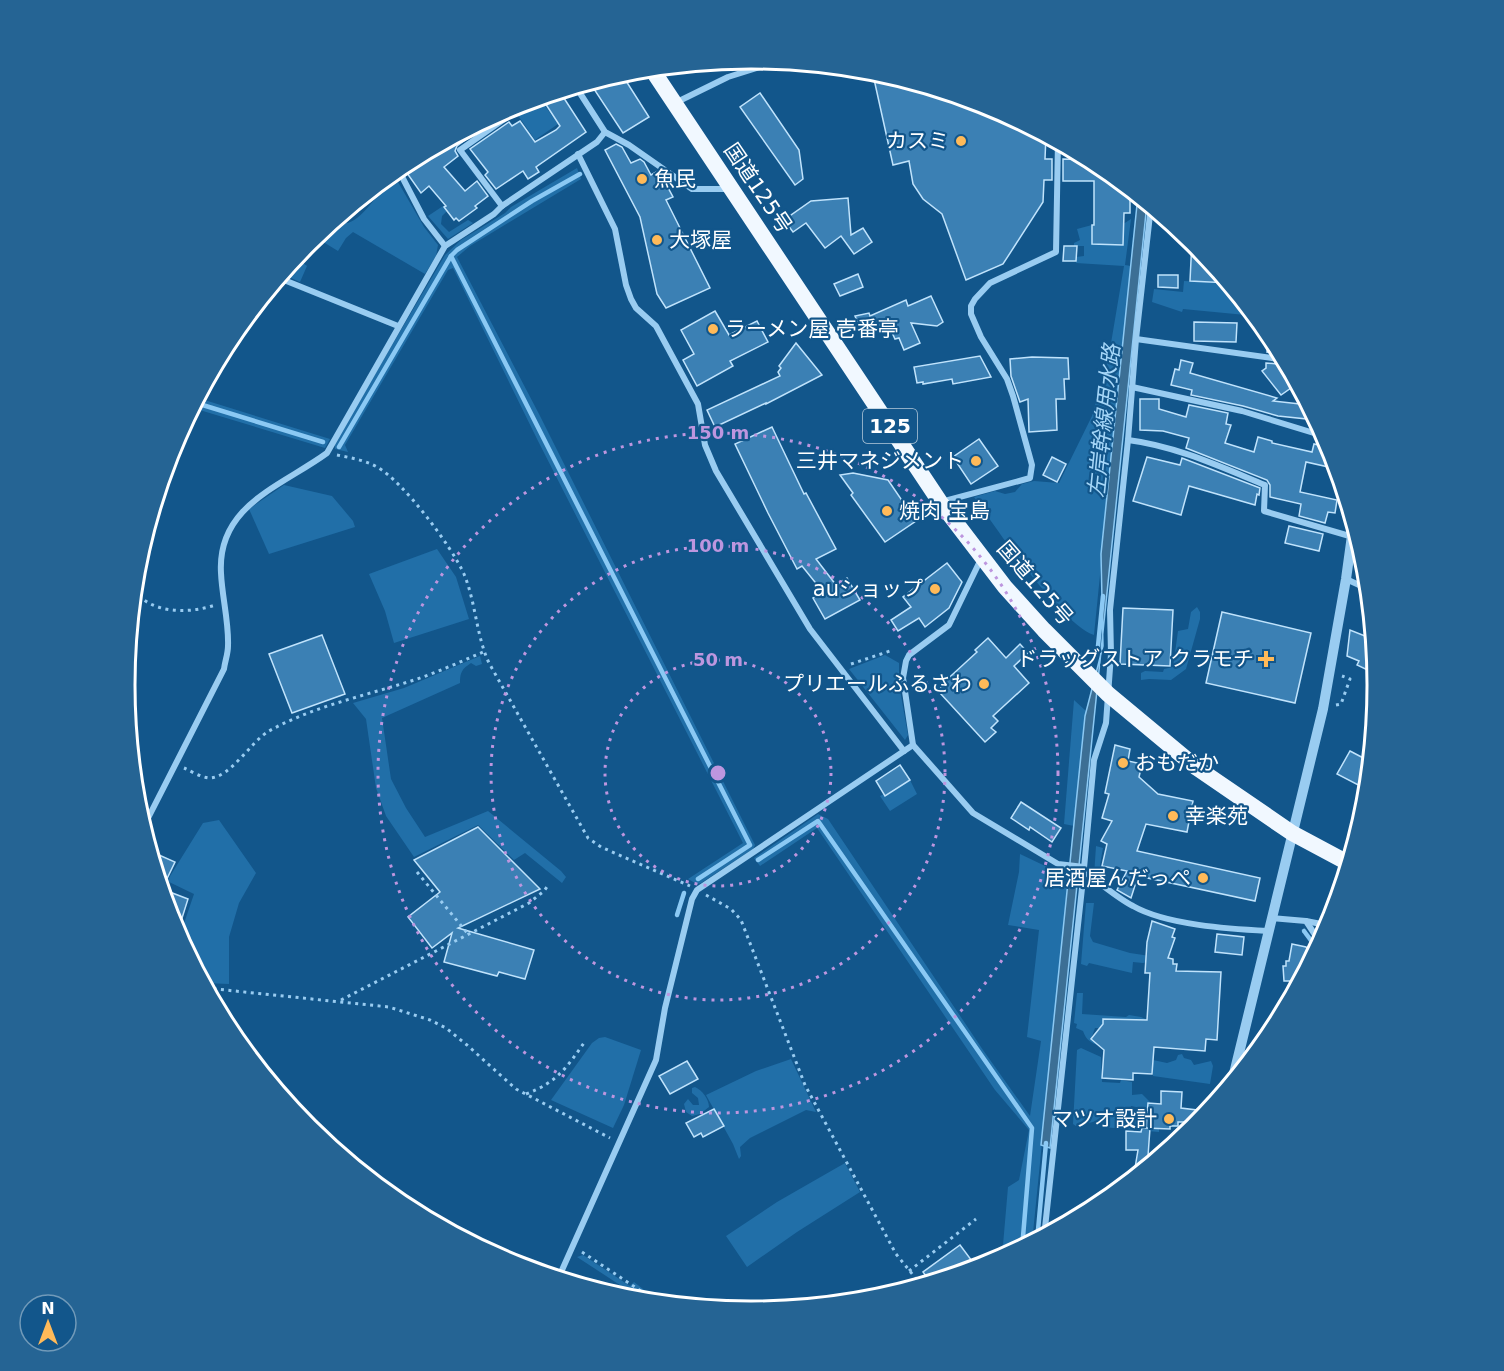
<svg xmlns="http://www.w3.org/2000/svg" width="1504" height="1371" viewBox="0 0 1504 1371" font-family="'DejaVu Sans','Noto Sans JP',sans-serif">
	<rect width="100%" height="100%" fill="#12568b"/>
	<g fill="#216fa8">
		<path d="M540 99 558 124 535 140 517 114Z"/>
		<path d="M577 168 581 179 470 246 457 257 539 414 755 845 753 849 701 883 697 884 688 879 743 843 538 441 453 268 448 270 345 445 348 452 335 449V442L445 255 461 240 505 213 511 207Z"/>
		<path d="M393 181 398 182 424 227 438 245 436 256 425 274 353 232 346 238 338 251 315 237 335 220 348 223C367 216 376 192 393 181Z"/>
		<path d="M443 206 447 211 442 216 441 224 449 232 468 220 473 223 448 239 428 216Z"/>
		<path d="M1131 219 1125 265 1131 266 1094 635C1061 624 996 528 974 497L995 491 1005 494 1015 492 1022 484 1034 481 1059 483 1092 416 1109 355 1124 266 1076 263V257L1084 256V246H1074V243L1080 240 1077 229 1092 225V244Z"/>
		<path d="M296 258 307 266 300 282 282 274Z"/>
		<path d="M1184 281 1229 283 1256 316 1183 309 1182 312 1152 302 1154 289 1183 292Z"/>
		<path d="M198 398 330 439 325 448 193 408Z"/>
		<path d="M284 485 332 496 353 521 355 527 269 554 249 509Z"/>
		<path d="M437 549 456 577 469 619 394 643 385 611 369 574Z"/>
		<path d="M1197 607 1200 612V619L1186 669 1171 680 1149 679 1141 680V673L1145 671 1163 672 1164 669 1173 667 1178 631 1188 629 1191 612Z"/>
		<path d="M885 655 899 663V684L908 735 905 740 849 669Z"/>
		<path d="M480 656 482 664 476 666 471 663C462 669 460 672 460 683L382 718 391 779 406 808 425 837 488 811 561 871 566 877 562 883 525 853 514 860 478 825 414 857 386 816 376 788 366 719 353 703 404 688Z"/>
		<path d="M1074 700 1086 711 1074 826 1064 824Z"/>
		<path d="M910 780 917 794 890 811 880 796 884 794 886 796Z"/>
		<path d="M818 814 828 819 983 1050 1030 1116 1041 1041 1027 1037 1039 930 1008 925 1019 872 1020 854 1062 874 1061 881 1068 882 1032 1243 992 1265 978 1269 977 1266 1003 1245 1008 1187 1019 1180 1029 1130 995 1090 817 828 760 866 754 858Z"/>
		<path d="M219 820 256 873 239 903 229 937V984L204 983 179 938 194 894 167 881 203 823Z"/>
		<path d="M1096 846 1103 848 1100 865 1104 870 1105 884 1094 876Z"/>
		<path d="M1086 903H1094L1090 936 1093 942 1130 953 1150 956V961L1143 963 1133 962 1132 973 1089 963 1087 966 1081 964Z"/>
		<path d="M1077 993H1083L1082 1014 1126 1017 1129 1015 1141 1017 1150 1021 1122 1019 1103 1028H1095L1091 1039 1100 1046C1091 1043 1086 1040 1083 1031L1076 1028 1077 1024 1074 1023Z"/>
		<path d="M605 1037 641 1050 624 1105 613 1128 551 1100 592 1043 599 1038Z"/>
		<path d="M1081 1048 1101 1057 1102 1082 1120 1083 1121 1080 1132 1082V1095L1142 1094 1150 1102 1146 1109 1131 1106 1130 1112 1126 1116 1129 1120 1141 1119 1146 1123 1159 1124V1132L1103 1127 1097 1121 1076 1126 1073 1124 1077 1050Z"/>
		<path d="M1182 1054 1184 1058 1191 1060 1194 1065 1211 1061 1213 1066 1210 1084 1153 1076V1060L1167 1063 1176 1060 1178 1055Z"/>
		<path d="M791 1059 816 1112 806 1110 750 1138 740 1147 741 1156 739 1159 733 1144 706 1095 756 1071Z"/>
		<path d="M695 1087C702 1090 709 1099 709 1107L700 1114 692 1116 686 1112 684 1104 688 1099 693 1105H699L698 1098 692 1093V1088Z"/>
		<path d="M845 1163 860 1192 797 1232 747 1267 726 1236 777 1202Z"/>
		<path d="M446 1222 470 1231 480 1248 437 1225Z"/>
		<path d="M583 1255 630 1286 634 1282 662 1304 646 1302 577 1257Z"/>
	</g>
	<path fill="#3c6f95" stroke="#8bc9f4" stroke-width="1.5" d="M1138 195 1147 203 1050 1148 1041 1145 1085 716 1103 646 1101 554Z"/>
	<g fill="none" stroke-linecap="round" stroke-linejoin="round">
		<g stroke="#8bc9f4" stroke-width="4.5">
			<path d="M451 256 457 250 532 201 580 174"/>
			<path d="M196 403 323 442"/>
			<path d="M339 447 451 256 750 845 698 879"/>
			<path d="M1098 646 1103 596"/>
			<path d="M758 860 818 821 1032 1128 1022 1249"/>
			<path d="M677 915 684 893"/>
			<path d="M1304 931 1318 950"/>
			<path d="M1037 1241 1046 1143"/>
		</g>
	</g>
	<g fill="#3b80b4" stroke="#c0e3fc" stroke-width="1.5">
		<path d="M872 70 990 106 991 111 1002 112 1046 135 1045 159H1052V180H1044L1043 202 1003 264 966 280 942 214 923 199 913 184 909 161 893 165Z"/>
		<path d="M621 73 649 117 623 133 590 83Z"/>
		<path d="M560 92 586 132 536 167 539 172 528 179 523 171 496 189 485 175 488 172 470 149 509 122 512 126 520 121 535 142 556 130 560 126 545 103 547 102 546 99Z"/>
		<path d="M760 93 799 150 803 179 795 185 740 107Z"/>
		<path d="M502 112 503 113 457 146 455 151 458 156 444 167 465 191 477 181 488 196 475 206 477 208 459 221 456 218 454 220 444 207 446 206 429 186 421 193 402 166Z"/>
		<path d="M616 144 622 147 631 163 640 159 644 162 651 175 658 171 660 173 673 197 666 200 710 288 666 308 657 294 640 217 605 150Z"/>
		<path d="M1063 159 1092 160 1101 164 1130 188V213H1124L1123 245 1092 244V225H1094V181H1063Z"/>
		<path d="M848 198 851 235 863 228 872 242 854 254 841 236 825 248 806 223 793 232 784 220 811 201Z"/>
		<path d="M1192 240 1196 242 1229 283 1190 281Z"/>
		<path d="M1064 246H1077L1076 261H1063Z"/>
		<path d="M858 274 863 287 840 296 834 284Z"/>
		<path d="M1158 275H1178V288L1158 287Z"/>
		<path d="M931 296 943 322 937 326 911 323 920 343 904 350 899 338 895 339 889 326 863 335 855 316 869 313 870 316 906 300 908 306Z"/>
		<path d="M715 311 729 335 757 321 768 342 730 361 733 366 697 386 683 360 694 354 681 330Z"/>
		<path d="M1194 322 1237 323 1236 342 1194 341Z"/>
		<path d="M1269 332 1274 337 1282 354 1267 352Z"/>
		<path d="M796 343 822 375 766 404V403L715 427 707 410 780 376 778 372 781 368 779 366Z"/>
		<path d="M980 356 991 377 953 384 952 379 923 384V382L917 383 914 367Z"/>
		<path d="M1032 357 1068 358 1069 379H1064L1065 399H1056L1057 430 1029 432 1028 399 1020 402 1011 376 1010 359Z"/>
		<path d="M1181 360 1193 363 1190 373 1277 398 1273 401 1309 405 1317 420 1278 416 1243 406 1191 395 1192 390 1171 385 1175 369 1179 370Z"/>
		<path d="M1266 363 1288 365 1298 383 1281 395 1262 371 1266 368Z"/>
		<path d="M1140 399H1159V409L1186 417 1189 405 1228 413 1226 424 1231 425 1225 443 1254 452 1258 437 1272 441V443L1312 452 1314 444 1332 448 1335 459 1333 468 1306 462 1300 492 1337 500 1335 513 1328 512 1325 523 1299 516 1301 504 1270 497V485L1267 480 1186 448 1189 438 1163 431 1140 430Z"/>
		<path d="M772 427 804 494 806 493 836 549 816 559 836 585 847 578 860 600 825 619 813 598 823 592 802 566 797 569 768 513 735 444Z"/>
		<path d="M979 439 998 466 971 484 953 457Z"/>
		<path d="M1052 457 1066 464 1057 482 1043 475Z"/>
		<path d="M1147 457 1180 465 1182 458 1260 488 1259 495 1257 494 1255 505 1189 486 1181 515 1133 501Z"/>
		<path d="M853 473 888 480 916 521 885 542 851 495 853 493 840 475Z"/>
		<path d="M1289 526 1323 534 1319 551 1285 543Z"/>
		<path d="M947 563 962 582 949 608 925 627 919 618 898 631 891 620 911 607 903 597Z"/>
		<path d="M1123 608 1173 610 1170 666 1120 664Z"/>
		<path d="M1222 612 1311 633 1295 703 1206 683Z"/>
		<path d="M1373 621 1377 662 1378 675 1357 665 1359 661 1347 656 1350 630 1365 636Z"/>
		<path d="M322 635 345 694 292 713 269 654Z"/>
		<path d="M988 638 1006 658 1020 644 1028 653 1014 666 1029 683 993 716 998 721 991 728 996 732 985 742 940 693 941 685 977 652 975 650Z"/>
		<path d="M1115 745 1130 749 1128 761 1142 764 1139 777 1158 794 1193 801 1187 832 1146 824 1137 851 1260 878 1255 901 1138 876 1131 898 1117 890 1127 871 1102 866 1107 844 1101 841 1112 821 1102 818 1109 794 1105 793Z"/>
		<path d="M1350 751 1371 762 1369 783 1366 789 1337 774Z"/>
		<path d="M900 765 910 780 885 796 876 781Z"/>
		<path d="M1021 802 1061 828 1052 842 1030 827 1029 830 1011 818Z"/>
		<path d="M478 827 540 889 458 928 534 950 525 979 499 972 497 976 444 962 452 933 432 948 408 917 440 892 414 860Z"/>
		<path d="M150 851 175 862 162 889 188 899 177 934 173 925Z"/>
		<path d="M1152 921 1175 929 1172 937 1175 938 1168 958 1173 959V964H1177L1176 971 1221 972 1217 1040 1206 1039 1205 1051 1154 1047 1152 1074 1133 1073V1080L1102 1078 1104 1050 1091 1039 1103 1024V1019L1147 1020 1150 973H1145L1147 942Z"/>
		<path d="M1217 934 1244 937 1242 955 1215 952Z"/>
		<path d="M1292 944 1306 947 1313 956V959L1291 1001 1290 981H1284L1283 966H1286V961H1289Z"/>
		<path d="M687 1061 698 1079 670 1094 659 1076Z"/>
		<path d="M1161 1091 1182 1092 1181 1108 1197 1110V1122H1178V1126H1170V1129L1146 1128H1150L1148 1156 1160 1158 1133 1180 1138 1150H1126V1131L1141 1132 1142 1128H1146L1148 1103 1161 1104Z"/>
		<path d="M714 1109 724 1126 703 1137 701 1133 694 1137 686 1123Z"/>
		<path d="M960 1245 972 1261 949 1277 947 1275 931 1283 923 1272Z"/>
	</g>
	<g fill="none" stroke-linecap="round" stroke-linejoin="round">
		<g stroke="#99ccf1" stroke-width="3" stroke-dasharray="3 4.5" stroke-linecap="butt">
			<path d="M337 455C351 458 365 460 377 467 403 481 452 547 464 574 476 603 476 635 489 663L588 838 601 847 690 886"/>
			<path d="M134 590C151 614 189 614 215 605"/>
			<path d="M851 664 890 651"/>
			<path d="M1336 705 1341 704 1350 679 1342 676"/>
			<path d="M184 768C191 771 200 777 209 778 231 778 251 741 269 731 314 706 364 696 411 681 436 673 460 662 483 652"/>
			<path d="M417 872 468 934"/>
			<path d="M706 895 731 909 741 920 805 1085 896 1254 922 1286"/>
			<path d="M206 988 389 1007 430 1020 446 1028 467 1045 516 1089 610 1138"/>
			<path d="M341 1000 529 903 544 891 549 884"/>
			<path d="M526 1094C558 1082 567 1067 586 1040"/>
			<path d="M582 1252 656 1301"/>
			<path d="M909 1271 976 1219"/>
		</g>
		<g stroke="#99ccf1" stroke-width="6">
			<path d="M576 87 605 132 629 145 692 189H729"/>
			<path d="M677 102 728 77 779 61"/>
			<path d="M578 154 615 229 626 285 631 299 636 308 656 326 698 404 705 445 716 471 810 629 904 751"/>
			<path d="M398 169 424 219 445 246"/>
			<path d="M502 206 460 150 530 101"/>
			<path d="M279 278 398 326"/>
			<path d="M1136 339 1286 360"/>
			<path d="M1132 387 1242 411 1327 437"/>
			<path d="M1128 440C1176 446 1221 467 1265 485L1264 511 1353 537"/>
			<path d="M941 502 1030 478 1032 465 1013 396 1007 379 981 337 971 314V306L975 299 990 283 1056 252 1058 141"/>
			<path d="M981 559 949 625 909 655 906 661 903 678 913 745 973 813 1058 864 1084 867"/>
			<path d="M1346 579 1370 590"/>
			<path d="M143 828 224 669C225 661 228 654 228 646 229 622 222 597 221 573 217 505 282 486 327 453L445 246 494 214 502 206 597 142 605 132"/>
			<path d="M1084 871C1100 883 1116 897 1133 906 1166 925 1230 929 1268 931"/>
			<path d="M1271 918 1306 921 1321 944"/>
			<path d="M1306 921 1331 926"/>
			<path d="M1044 1237 1083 879 1094 760 1106 723 1111 654 1110 610 1128 440 1136 339 1151 206"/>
			<path d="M558 1279 656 1060 665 1008 692 899 697 890 913 745"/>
		</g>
		<path stroke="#99ccf1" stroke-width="10" d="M1231 1086 1323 709 1346 579 1354 521"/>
		<path stroke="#f1f8ff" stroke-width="16" d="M651 68 940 502 1005 587 1044 630 1108 694 1197 768 1292 833 1350 864"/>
	</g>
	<g fill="none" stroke="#bd96df" stroke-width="3" stroke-dasharray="3 6">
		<circle cx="718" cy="773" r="113"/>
		<circle cx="718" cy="773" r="227"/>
		<circle cx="718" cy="773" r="340"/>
	</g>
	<g fill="#ffba59" stroke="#12568b" stroke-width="2">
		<circle cx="961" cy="141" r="6"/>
		<circle cx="642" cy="179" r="6"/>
		<circle cx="657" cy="240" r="6"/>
		<circle cx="713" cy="329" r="6"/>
		<circle cx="976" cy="461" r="6"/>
		<circle cx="887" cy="511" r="6"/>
		<circle cx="935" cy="589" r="6"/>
		<path d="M1263 650h6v6h6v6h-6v6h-6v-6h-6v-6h6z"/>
		<circle cx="984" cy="684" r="6"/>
		<circle cx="1123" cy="763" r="6"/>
		<circle cx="1173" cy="816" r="6"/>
		<circle cx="1203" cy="878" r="6"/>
		<circle cx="1169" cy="1119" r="6"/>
	</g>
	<g text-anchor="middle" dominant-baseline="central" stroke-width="4.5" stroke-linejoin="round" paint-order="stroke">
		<rect fill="#12568b" stroke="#b8ccdc" stroke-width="1.5" x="863" y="409" width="54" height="34" rx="4.5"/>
		<g font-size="20" font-weight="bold" fill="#fff">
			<text x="890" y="426">125</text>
		</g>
		<g font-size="21" fill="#fff" stroke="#12568b" text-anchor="end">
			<text x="949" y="141">カスミ</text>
			<text x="654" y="179" text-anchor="start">魚民</text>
			<text x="669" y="240" text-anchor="start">大塚屋</text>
			<text x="725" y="329" text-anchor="start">ラーメン屋 壱番亭</text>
			<text x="964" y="461">三井マネジメント</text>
			<text x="899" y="511" text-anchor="start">焼肉 宝島</text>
			<text x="923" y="589">auショップ</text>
			<text x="1254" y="659">ドラッグストア クラモチ</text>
			<text x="972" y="684">プリエールふるさわ</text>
			<text x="1135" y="763" text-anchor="start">おもだか</text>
			<text x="1185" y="816" text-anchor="start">幸楽苑</text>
			<text x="1191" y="878">居酒屋んだっぺ</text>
			<text x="1157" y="1119">マツオ設計</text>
		</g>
		<g font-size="21" fill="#fff" stroke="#12568b">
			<text transform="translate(758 188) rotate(56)">国道125号</text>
			<text transform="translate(1035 583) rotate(49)">国道125号</text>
		</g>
		<g font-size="22" font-style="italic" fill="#a5d6f8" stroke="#12568b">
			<text transform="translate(1104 421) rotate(-84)">左岸幹線用水路</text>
		</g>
	</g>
	<path d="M0 0H1504V1371H0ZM135 685a616 616 0 1 1 1232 0a616 616 0 1 1-1232 0Z" fill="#256494" fill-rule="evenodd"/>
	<path fill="none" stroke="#fff" stroke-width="3" d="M135 685a616 616 0 1 1 1232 0a616 616 0 1 1-1232 0Z"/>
	<circle cx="718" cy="773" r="9" fill="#bd96df" stroke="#12568b" stroke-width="3"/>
	<g font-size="18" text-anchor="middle" font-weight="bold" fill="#bd96df" stroke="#12568b" stroke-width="4.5" stroke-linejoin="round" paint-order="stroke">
		<text x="718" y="439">150 m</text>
		<text x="718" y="552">100 m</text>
		<text x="718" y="666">50 m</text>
	</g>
	<g transform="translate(48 1323)"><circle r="28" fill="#12568b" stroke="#719ab9" stroke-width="1.5"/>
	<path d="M0-4.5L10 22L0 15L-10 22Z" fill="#ffba59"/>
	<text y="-9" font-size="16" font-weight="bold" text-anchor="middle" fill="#ffffff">N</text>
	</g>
</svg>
